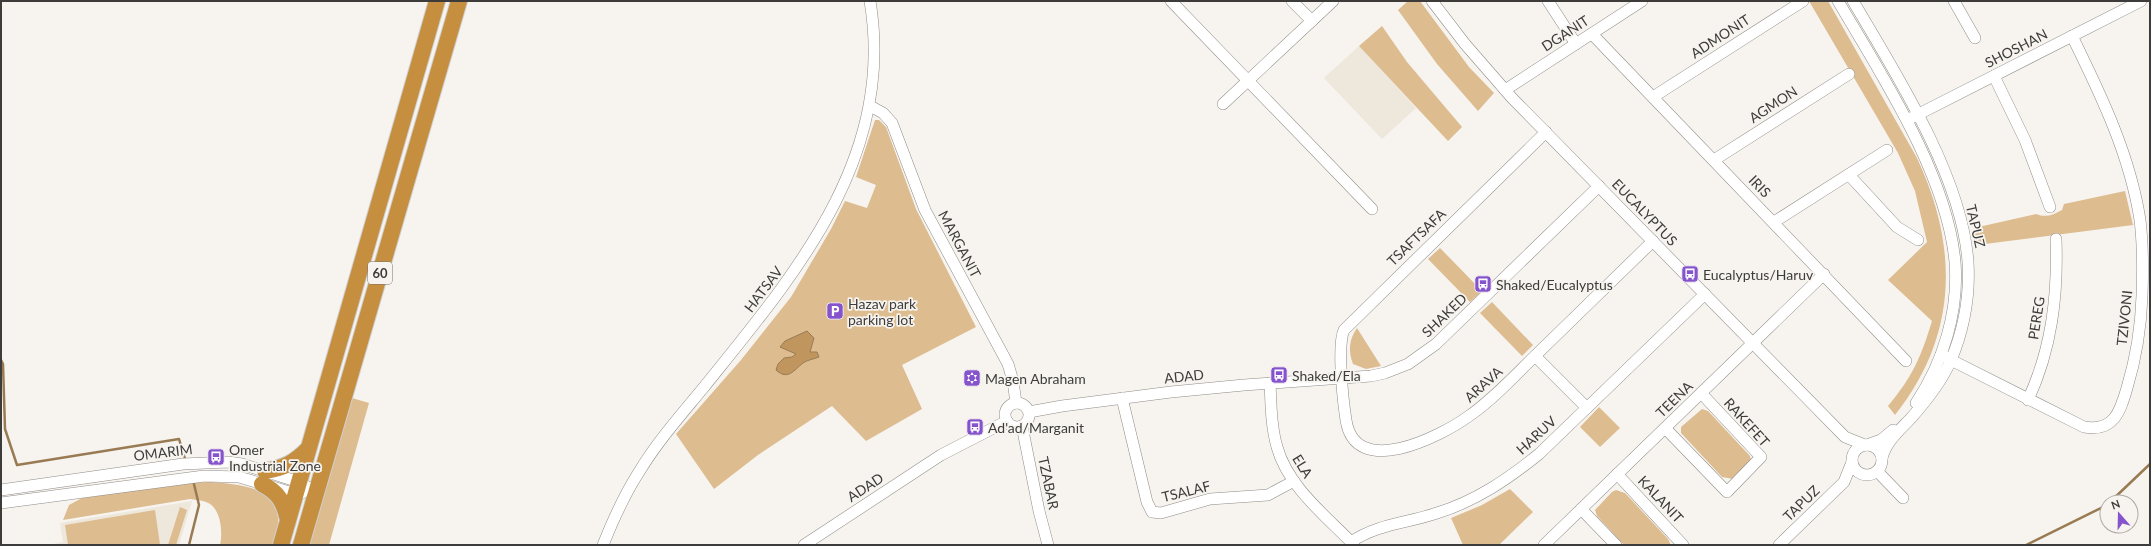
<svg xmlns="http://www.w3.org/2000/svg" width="2151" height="546" viewBox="0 0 2151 546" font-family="Lato,sans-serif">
	<rect width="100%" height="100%" fill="#f7f4ef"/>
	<g fill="#eee7dc">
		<path d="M1359 46 1416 108 1382 139 1324 78Z"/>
		<path d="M192 501 179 545H48L63 542 60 523Z"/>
	</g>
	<g fill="#ddbc90">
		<path d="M1408 1H1420L1469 67 1494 93 1478 111 1437 64 1398 10Z"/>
		<path d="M1809 1H1828L1917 158C1959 248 1958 336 1895 415L1888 406C1913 376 1921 357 1932 321L1888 280 1927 242 1915 191 1898 153Z"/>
		<path d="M1382 26 1407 62 1462 127 1448 141 1359 46Z"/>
		<path d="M875 120H879L886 127 916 209 976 327 902 365 922 409 866 441 832 406 758 455 714 489 676 434 741 360 791 297 831 229 845 201 867 208 876 185 856 177Z"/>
		<path d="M2125 191 2133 225 1977 245 1974 228 2036 214C2046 218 2053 215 2062 210L2064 204Z"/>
		<path d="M1440 248 1482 291 1470 302 1428 259Z"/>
		<path d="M1492 302 1533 345 1522 356 1480 313Z"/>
		<path d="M1357 328 1381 366 1366 369 1353 364C1348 351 1349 339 1357 328Z"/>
		<path d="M352 398 369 403 329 545H307Z"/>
		<path d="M1599 407 1620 428 1600 447 1580 427Z"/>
		<path d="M1702 409 1708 411 1750 456 1751 461 1733 479 1722 477 1681 433V427Z"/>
		<path d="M210 482C254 485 291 491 274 545H220C223 532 221 507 206 502 201 500 195 500 190 499L63 520 69 505 82 498 186 483Z"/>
		<path d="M1510 489 1533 512 1499 545H1463L1451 518 1482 505Z"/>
		<path d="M1616 490 1625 493 1668 539 1671 545H1624L1597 516 1595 510 1612 492Z"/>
		<path d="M180 507 187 510 176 545H168Z"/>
		<path d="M155 510 160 545H68L65 525Z"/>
	</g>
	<path fill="#c0965e" stroke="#997b53" d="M807 331 814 338 810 352H817L819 357C814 359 807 360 803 363 794 370 788 381 776 370L778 364 784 358 792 357 796 354 780 347 785 341Z"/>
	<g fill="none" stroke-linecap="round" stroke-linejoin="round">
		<g stroke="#997b53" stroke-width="2.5">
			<path d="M1 360 3 364 5 429 17 465 179 439 186 462"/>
			<path d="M2110 502 2150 464"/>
			<path d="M189 545 199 505 193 480"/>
			<path d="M2026 545 2107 505"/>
		</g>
		<defs>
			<g id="minor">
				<path d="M1171 1 1372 209"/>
				<path d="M1292 1 1312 21"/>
				<path d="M1432 1 1465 44 1512 98 1845 437 1865 445"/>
				<path d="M1548 1 1576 44"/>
				<path d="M1838 1C1882 76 1947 174 1955 262 1959 311 1943 363 1916 403"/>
				<path d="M1853 1C1896 74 1962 176 1968 262 1970 295 1964 329 1951 360 1942 381 1927 400 1912 417 1901 429 1886 441 1882 458"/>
				<path d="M1954 1 1975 38"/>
				<path d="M1592 34 1906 361"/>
				<path d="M1994 76 2025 140 2050 207"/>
				<path d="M1505 90 1642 1"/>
				<path d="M1653 97 1803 1"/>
				<path d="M1223 104 1333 1"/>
				<path d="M870 106 883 113 892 123 925 210 1008 364 1013 381 1016 403"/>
				<path d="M1911 118 2141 1"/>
				<path d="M1546 132 1344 330C1337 345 1343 401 1346 420 1355 480 1440 437 1469 416 1495 398 1517 373 1540 351 1578 314 1615 278 1653 241"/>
				<path d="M1714 160 1849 74"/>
				<path d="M1849 175 1897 227 1918 240"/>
				<path d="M1774 222 1887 150"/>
				<path d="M1941 355 2084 427C2114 432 2120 412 2127 388 2136 358 2141 327 2142 296 2143 271 2143 245 2140 220 2130 155 2101 95 2072 36"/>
				<path d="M1535 356 1587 408"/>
				<path d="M1270 383C1271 404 1271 426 1277 447 1288 487 1326 516 1354 545"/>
				<path d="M1122 398 1147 502 1152 512 1161 513 1210 499 1268 495 1294 481"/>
				<path d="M2028 400C2052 348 2058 295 2056 239"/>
				<circle cx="1017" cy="415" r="12"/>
				<path d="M1029 412 1062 406 1171 392 1244 385 1371 376 1385 373 1408 364 1436 344 1599 186"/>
				<path d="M1022 426 1039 511 1048 545"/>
				<path d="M1665 428 1727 492 1761 457 1701 393"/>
				<circle cx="1867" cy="460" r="15"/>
				<path d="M1867 445 1881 440 1893 430"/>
				<path d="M1877 471 1903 498"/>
				<path d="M1617 474 1683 545"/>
				<path d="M1 490 183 464 228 462 242 464 299 482 316 492"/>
				<path d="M1 503 204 476 239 477 296 494 302 493"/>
				<path d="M1581 509 1616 545"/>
				<path d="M1351 542C1377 524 1408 523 1437 513 1476 501 1508 479 1539 454L1705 294"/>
				<path d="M603 545C613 520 624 495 639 472 657 442 681 415 704 387 795 274 896 158 870 1"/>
				<path d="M804 545 941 455 1007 421"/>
				<path d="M1544 545 1824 274"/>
				<path d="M1779 545 1844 482 1852 462"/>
			</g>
			<g id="highway">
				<path d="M265 471C284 468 294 463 308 449"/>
				<path d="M262 484C278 492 284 502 288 520"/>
				<path d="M281 545 437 1"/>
				<path d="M301 545 459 1"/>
			</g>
		</defs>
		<use href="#minor" stroke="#8f8c88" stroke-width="12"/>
		<use href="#highway" stroke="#d0d0d0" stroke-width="18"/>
		<use href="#minor" stroke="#fff" stroke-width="11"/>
		<use href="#highway" stroke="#c58f3f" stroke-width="16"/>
	</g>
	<defs>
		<symbol id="bus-square" viewBox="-11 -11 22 22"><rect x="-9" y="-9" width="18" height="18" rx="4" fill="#8554cc" stroke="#f7f4ef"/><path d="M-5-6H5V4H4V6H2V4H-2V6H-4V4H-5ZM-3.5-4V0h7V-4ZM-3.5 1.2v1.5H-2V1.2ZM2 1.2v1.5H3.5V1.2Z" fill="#fff"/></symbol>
		<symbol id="parking-square" viewBox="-11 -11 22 22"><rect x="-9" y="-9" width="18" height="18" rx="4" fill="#8554cc" stroke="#f7f4ef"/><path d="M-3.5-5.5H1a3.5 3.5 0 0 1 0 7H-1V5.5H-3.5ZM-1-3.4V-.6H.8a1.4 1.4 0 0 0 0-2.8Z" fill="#fff"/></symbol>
		<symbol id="synagogue-square" viewBox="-11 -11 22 22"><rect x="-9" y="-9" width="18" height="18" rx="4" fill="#8554cc" stroke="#f7f4ef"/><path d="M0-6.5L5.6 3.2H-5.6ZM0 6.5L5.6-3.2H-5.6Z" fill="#fff"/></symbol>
	</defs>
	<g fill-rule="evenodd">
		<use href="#bus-square" x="1680" y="264" width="20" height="20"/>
		<use href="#bus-square" x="1473" y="274" width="20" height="20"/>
		<use href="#parking-square" x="825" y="301" width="20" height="20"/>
		<use href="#bus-square" x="1269" y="365" width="20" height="20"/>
		<use href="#synagogue-square" x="962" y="368" width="20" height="20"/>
		<use href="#bus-square" x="965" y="417" width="20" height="20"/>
		<use href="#bus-square" x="206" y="447" width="20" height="20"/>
	</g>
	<g text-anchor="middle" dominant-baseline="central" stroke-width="3.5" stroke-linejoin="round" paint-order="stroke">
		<rect fill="#f7f4ef" stroke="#757370" stroke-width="1" x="368" y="262" width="24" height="22" rx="3"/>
		<g font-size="13" font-weight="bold" fill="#3d3c3a">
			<text x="380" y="273">60</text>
		</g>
		<g font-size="14" fill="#3d3c3a" stroke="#f7f4ef">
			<text transform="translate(1565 33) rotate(-33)">DGANIT</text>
			<text transform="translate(1720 36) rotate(-33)">ADMONIT</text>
			<text transform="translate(2016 48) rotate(-27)">SHOSHAN</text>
			<text transform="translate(1773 104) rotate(-33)">AGMON</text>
			<text transform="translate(1760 186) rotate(46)">IRIS</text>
			<text transform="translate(1645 212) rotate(46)">EUCALYPTUS</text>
			<text transform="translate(1976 226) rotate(77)">TAPUZ</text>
			<text transform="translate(1416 237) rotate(-44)">TSAFTSAFA</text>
			<text transform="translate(960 244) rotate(62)">MARGANIT</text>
			<text transform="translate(763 289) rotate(-53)">HATSAV</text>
			<text transform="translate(1444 315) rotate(-44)">SHAKED</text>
			<text transform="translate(2036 318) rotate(-81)">PEREG</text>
			<text transform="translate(2124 318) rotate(-84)">TZIVONI</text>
			<text transform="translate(1184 376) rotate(-6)">ADAD</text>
			<text transform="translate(1483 384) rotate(-42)">ARAVA</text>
			<text transform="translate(1674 399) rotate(-44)">TEENA</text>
			<text transform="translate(1747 422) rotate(48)">RAKEFET</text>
			<text transform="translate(1536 435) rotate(-43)">HARUV</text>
			<text transform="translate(163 452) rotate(-7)">OMARIM</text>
			<text transform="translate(1303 466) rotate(58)">ELA</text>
			<text transform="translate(1049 483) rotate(78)">TZABAR</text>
			<text transform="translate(865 487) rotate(-33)">ADAD</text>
			<text transform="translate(1186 491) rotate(-14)">TSALAF</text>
			<text transform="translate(1661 499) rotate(47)">KALANIT</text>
			<text transform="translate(1801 503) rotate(-44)">TAPUZ</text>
		</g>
		<g font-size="14" fill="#3d3c3a" stroke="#f7f4ef" text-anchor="start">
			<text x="1703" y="274">Eucalyptus/Haruv</text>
			<text x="1496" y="284">Shaked/Eucalyptus</text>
			<text x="848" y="303">Hazav park<tspan x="848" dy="16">parking lot</tspan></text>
			<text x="1292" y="375">Shaked/Ela</text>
			<text x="985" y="378">Magen Abraham</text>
			<text x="988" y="427">Ad'ad/Marganit</text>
			<text x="229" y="449">Omer<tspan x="229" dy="16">Industrial Zone</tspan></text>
		</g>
	</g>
	<rect width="2151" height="546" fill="none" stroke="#3d3c3a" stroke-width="4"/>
	<g transform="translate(2119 514) rotate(340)"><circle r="19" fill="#f7f4ef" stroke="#adaaa7"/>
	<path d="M0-3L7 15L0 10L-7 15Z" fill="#8554cc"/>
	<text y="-6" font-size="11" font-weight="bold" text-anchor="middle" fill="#3d3c3a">N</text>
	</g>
</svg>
